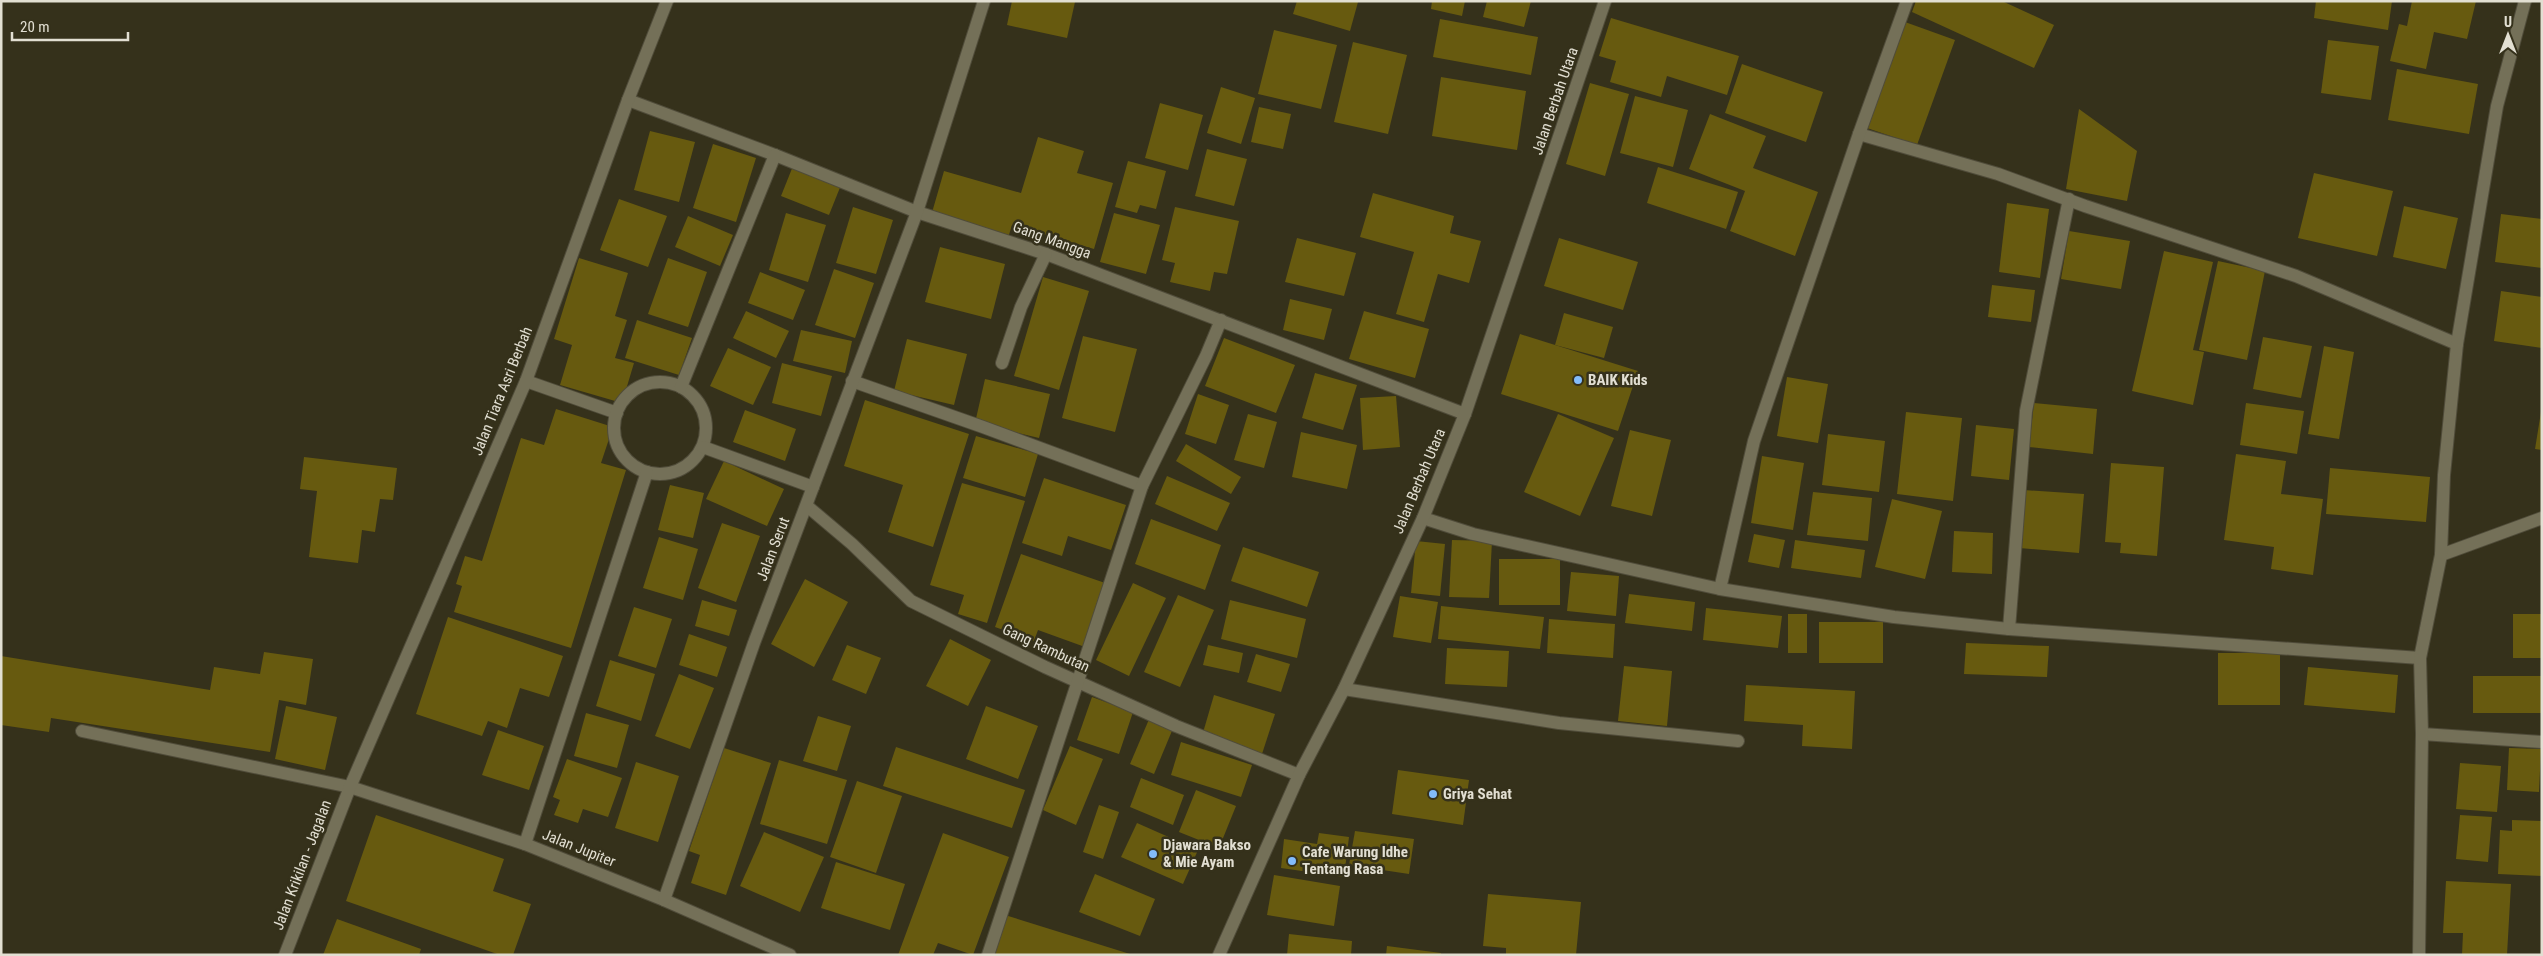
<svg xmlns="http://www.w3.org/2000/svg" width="2543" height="956" viewBox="0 0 2543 956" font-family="'Roboto Condensed',sans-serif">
	<rect width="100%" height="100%" fill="#35311b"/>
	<g fill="#675a0f">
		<path d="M1012 1 1075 2 1067 38 1007 25Z"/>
		<path d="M1297 1H1355L1358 2 1350 31 1293 14Z"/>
		<path d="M1432 1H1465L1462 16 1431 9Z"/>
		<path d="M1487 1H1531L1524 27 1483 17Z"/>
		<path d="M1916 1H2002L2054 25 2034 68 1912 12Z"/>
		<path d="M2316 1H2392L2388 30 2314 18Z"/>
		<path d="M2412 1H2476L2467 39 2434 32 2426 69 2390 61 2399 24 2407 26Z"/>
		<path d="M1611 18 1739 56 1727 95 1667 76 1661 97 1610 82 1616 61 1599 56Z"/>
		<path d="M1440 19 1538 37 1531 75 1433 57Z"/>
		<path d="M1905 22 1955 40 1917 145 1867 128Z"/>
		<path d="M1274 30 1337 45 1321 109 1258 94Z"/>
		<path d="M2328 40 2379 46 2371 100 2321 93Z"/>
		<path d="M1353 42 1407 55 1388 134 1334 122Z"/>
		<path d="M1742 64 1823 92 1806 142 1725 113Z"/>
		<path d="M2397 69 2478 84 2469 134 2388 120Z"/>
		<path d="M1441 77 1526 91 1517 150 1432 136Z"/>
		<path d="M1590 83 1629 94 1605 176 1566 164Z"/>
		<path d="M1221 87 1255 98 1241 144 1207 133Z"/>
		<path d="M1635 96 1688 110 1673 167 1620 153Z"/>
		<path d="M1160 103 1203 115 1188 170 1145 158Z"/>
		<path d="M1259 107 1291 114 1283 149 1251 142Z"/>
		<path d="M2079 109 2137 151 2127 201 2066 189Z"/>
		<path d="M1710 114 1766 136 1753 168 1818 192 1795 256 1730 231 1745 191 1689 169Z"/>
		<path d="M650 131 695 142 679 202 634 190Z"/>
		<path d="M1038 137 1084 151 1077 173 1113 183 1094 249 1012 225 1008 238 931 216 944 171 1021 193Z"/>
		<path d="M713 144 756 158 736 222 693 208Z"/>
		<path d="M1207 149 1247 159 1234 206 1195 196Z"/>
		<path d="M1128 161 1166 171 1156 209 1140 205 1137 213 1115 207Z"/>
		<path d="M793 166 841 185 829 215 781 196Z"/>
		<path d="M1658 167 1738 192 1726 229 1647 203Z"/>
		<path d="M2314 173 2393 191 2377 256 2298 238Z"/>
		<path d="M1373 193 1454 216 1450 233 1481 241 1469 283 1438 274 1424 322 1396 314 1414 252 1360 237Z"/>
		<path d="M619 199 667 216 648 267 600 250Z"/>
		<path d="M2007 203 2049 209 2040 278 1999 272Z"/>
		<path d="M2404 206 2458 218 2446 269 2393 257Z"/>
		<path d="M853 207 893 220 876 274 836 263Z"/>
		<path d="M1175 207 1239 221 1227 274 1214 272 1210 291 1170 282 1175 263 1162 260Z"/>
		<path d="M786 213 826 225 808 282 769 270Z"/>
		<path d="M1114 213 1160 225 1146 274 1100 262Z"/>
		<path d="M2501 214 2542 219V268L2495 262Z"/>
		<path d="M688 216 733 235 720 266 675 247Z"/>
		<path d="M2069 231 2130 241 2121 289 2061 279Z"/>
		<path d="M1297 238 1356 253 1344 296 1285 282Z"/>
		<path d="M1559 238 1638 262 1623 310 1544 286Z"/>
		<path d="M940 247 1005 264 991 319 925 302Z"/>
		<path d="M2164 251 2213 262 2193 350 2204 352 2193 405 2132 391Z"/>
		<path d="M579 258 628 273 615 316 627 320 615 358 634 363 622 403 560 385 572 345 554 339Z"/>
		<path d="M668 258 707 272 688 327 648 314Z"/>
		<path d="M2218 261 2265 271 2247 360 2199 350Z"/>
		<path d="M834 269 874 283 855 338 815 325Z"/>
		<path d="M760 272 805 290 793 320 748 303Z"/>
		<path d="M1043 277 1089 291 1059 390 1014 376Z"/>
		<path d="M1992 285 2035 290 2031 322 1988 317Z"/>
		<path d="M2501 291 2542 297V348L2494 341Z"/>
		<path d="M1290 299 1332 309 1324 340 1283 330Z"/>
		<path d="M746 311 789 331 776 358 733 338Z"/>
		<path d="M1364 311 1429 329 1415 378 1349 359Z"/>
		<path d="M1564 313 1613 327 1604 358 1555 345Z"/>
		<path d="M637 320 692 338 679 375 625 358Z"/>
		<path d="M801 330 852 341 845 373 793 361Z"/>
		<path d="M1520 334 1638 371 1618 431 1501 394Z"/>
		<path d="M1083 336 1137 349 1115 432 1062 418Z"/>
		<path d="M2263 337 2312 346 2301 398 2253 389Z"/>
		<path d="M1224 338 1295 365 1276 413 1205 386Z"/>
		<path d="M907 339 967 354 954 405 894 391Z"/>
		<path d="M2324 346 2354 352 2339 439 2308 434Z"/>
		<path d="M728 348 771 367 753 405 710 386Z"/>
		<path d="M782 363 832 376 821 416 772 403Z"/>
		<path d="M1315 373 1357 385 1343 430 1302 418Z"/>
		<path d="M1787 377 1828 384 1818 443 1777 436Z"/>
		<path d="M985 379 1050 394 1039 438 975 423Z"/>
		<path d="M1198 394 1229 405 1216 444 1185 434Z"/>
		<path d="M1396 396 1400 447 1363 450 1360 398Z"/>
		<path d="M865 400 969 434 933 547 888 532 903 485 844 466Z"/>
		<path d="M2034 403 2097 409 2093 454 2029 447Z"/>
		<path d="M2246 403 2304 411 2297 454 2240 445Z"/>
		<path d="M556 409 613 427 601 463 626 470 571 648 454 612 462 586 456 584 465 556 482 561 521 438 544 445Z"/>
		<path d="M745 410 796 429 785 461 733 442Z"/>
		<path d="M1906 412 1962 418 1953 501 1897 494Z"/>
		<path d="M2541 412 2542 413V450L2535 449Z"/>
		<path d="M1248 414 1277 422 1264 468 1234 460Z"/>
		<path d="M1558 414 1614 438 1580 516 1524 492Z"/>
		<path d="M1976 425 2014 429 2009 480 1971 476Z"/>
		<path d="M1630 430 1671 440 1652 516 1611 506Z"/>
		<path d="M1301 432 1357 445 1347 489 1292 477Z"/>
		<path d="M1828 434 1885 441 1879 492 1822 485Z"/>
		<path d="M976 436 1038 454 1025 497 963 478Z"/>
		<path d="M1186 444 1241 477 1231 494 1176 461Z"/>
		<path d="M2236 454 2286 461 2281 494 2323 499 2313 575 2271 569 2274 547 2224 540Z"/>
		<path d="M1762 456 1804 463 1793 530 1751 523Z"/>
		<path d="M304 457 397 468 393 500 380 499 375 532 362 530 358 563 309 557 317 491 300 489Z"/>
		<path d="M724 461 784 489 767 526 706 499Z"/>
		<path d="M2111 463 2164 467 2157 556 2120 553 2121 543 2105 542Z"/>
		<path d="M2330 468 2430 477 2426 522 2326 514Z"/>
		<path d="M1167 476 1230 503 1217 531 1155 504Z"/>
		<path d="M1044 478 1126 505 1111 550 1068 536 1062 556 1022 543Z"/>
		<path d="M962 483 1025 501 987 623 958 614 964 595 930 585Z"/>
		<path d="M670 485 704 493 693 538 658 530Z"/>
		<path d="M2023 490 2084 494 2079 553 2019 548Z"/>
		<path d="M1813 492 1872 498 1868 541 1807 535Z"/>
		<path d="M1892 499 1942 511 1925 579 1875 567Z"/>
		<path d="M1151 519 1221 545 1205 590 1135 564Z"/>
		<path d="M722 523 760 536 736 602 698 588Z"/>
		<path d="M1954 531 1993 533 1992 574 1952 572Z"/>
		<path d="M1754 534 1785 540 1779 568 1748 562Z"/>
		<path d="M659 537 698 549 683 600 643 588Z"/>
		<path d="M1452 540 1492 541 1489 598 1449 597Z"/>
		<path d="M1795 540 1865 550 1861 578 1791 568Z"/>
		<path d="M1416 541 1445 544 1440 596 1411 593Z"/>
		<path d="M1243 547 1319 572 1307 607 1231 581Z"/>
		<path d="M1021 554 1108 584 1085 647 1038 630 1034 641 995 627Z"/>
		<rect x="1499" y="559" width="61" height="46"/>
		<path d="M1571 572 1619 576 1616 616 1567 611Z"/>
		<path d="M805 579 848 602 814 667 771 644Z"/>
		<path d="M1133 583 1166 598 1129 676 1096 660Z"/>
		<path d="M1629 594 1695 602 1692 631 1625 623Z"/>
		<path d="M1178 595 1214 610 1180 687 1144 672Z"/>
		<path d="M1400 596 1438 602 1431 643 1393 637Z"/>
		<path d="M702 600 737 610 729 636 695 626Z"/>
		<path d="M1230 600 1306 619 1297 658 1221 639Z"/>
		<path d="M1441 606 1544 617 1540 649 1438 639Z"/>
		<path d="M634 607 672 619 656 668 618 656Z"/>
		<path d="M1706 608 1782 616 1778 648 1703 640Z"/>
		<rect x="1788" y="614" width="19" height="39"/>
		<rect x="2513" y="614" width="29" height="44"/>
		<path d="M448 617 563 656 549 697 520 688 507 728 488 721 482 736 416 714Z"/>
		<path d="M1549 619 1615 624 1613 658 1547 653Z"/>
		<rect x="1819" y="622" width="64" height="41"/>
		<path d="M689 634 727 647 717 677 679 665Z"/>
		<path d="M950 639 991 660 968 706 926 686Z"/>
		<path d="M1966 643 2049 646 2047 677 1964 674Z"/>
		<path d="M847 645 881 658 866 694 832 680Z"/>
		<path d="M1208 645 1243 653 1239 673 1203 665Z"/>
		<path d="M1447 648 1509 651 1507 687 1445 684Z"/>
		<path d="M264 652 313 659 306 705 279 700 270 752 51 718 49 732 1 725V656L210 690 214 667 260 674Z"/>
		<rect x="2218" y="653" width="62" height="52"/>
		<path d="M1256 654 1290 664 1281 692 1247 682Z"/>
		<path d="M610 660 655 674 641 721 596 706Z"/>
		<path d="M1624 666 1672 671 1667 726 1618 721Z"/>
		<path d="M2308 667 2398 675 2395 713 2304 705Z"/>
		<path d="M679 674 714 688 690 749 655 736Z"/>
		<rect x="2473" y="676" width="69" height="37"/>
		<path d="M1746 685 1855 691 1852 749 1802 746 1803 725 1744 721Z"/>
		<path d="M1214 695 1275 714 1262 754 1202 736Z"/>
		<path d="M1092 697 1133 712 1119 754 1077 740Z"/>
		<path d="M286 706 337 717 325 770 275 759Z"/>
		<path d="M986 706 1038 726 1018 779 966 759Z"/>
		<path d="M586 713 629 725 617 768 574 756Z"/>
		<path d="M818 716 851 726 837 771 803 761Z"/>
		<path d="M1150 717 1174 726 1154 774 1130 764Z"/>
		<path d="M498 730 544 746 529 790 482 775Z"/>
		<path d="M1181 742 1252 765 1241 797 1171 775Z"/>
		<path d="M1070 746 1103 759 1076 825 1043 810Z"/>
		<path d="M896 747 1025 790 1012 828 883 786Z"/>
		<path d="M724 748 771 763 726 895 691 883 700 855 689 851Z"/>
		<path d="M2509 748 2541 749 2539 792 2507 790Z"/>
		<path d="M567 759 622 778 608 817 583 809 578 823 554 815 560 800 553 797Z"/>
		<path d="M779 760 847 780 827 844 760 824Z"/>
		<path d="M636 762 679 776 658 842 615 828Z"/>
		<path d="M2460 763 2501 766 2497 812 2456 809Z"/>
		<path d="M1398 770 1469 780 1463 825 1392 814Z"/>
		<path d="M1141 778 1184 795 1173 825 1130 807Z"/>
		<path d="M857 781 902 796 876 873 830 857Z"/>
		<path d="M1196 790 1236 806 1219 848 1179 832Z"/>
		<path d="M1099 805 1119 812 1103 859 1083 852Z"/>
		<path d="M376 815 504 859 493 891 531 904 513 955H500L346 901Z"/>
		<path d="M2460 815 2492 817 2488 862 2456 859Z"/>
		<path d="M2512 820 2542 821V876L2498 874 2500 830 2512 831Z"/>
		<path d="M1137 823 1198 850 1183 884 1121 857Z"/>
		<path d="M1355 831 1414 839 1409 874 1349 865Z"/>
		<path d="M764 832 824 857 800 912 740 886Z"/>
		<path d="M943 833 1009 857 973 955 938 943 933 955H898Z"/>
		<path d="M1319 833 1349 837 1344 877 1281 868 1284 839 1317 844Z"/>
		<path d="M836 862 905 884 890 930 821 908Z"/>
		<path d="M1095 874 1155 899 1140 936 1079 912Z"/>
		<path d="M1274 875 1340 886 1334 926 1267 915Z"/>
		<path d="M2446 881 2511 884 2507 955H2462L2463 933H2443Z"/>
		<path d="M1488 894 1581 902 1576 955H1506V948L1483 946Z"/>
		<path d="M1005 915 1130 954 1129 955H992Z"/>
		<path d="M337 919 421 949 419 955H323Z"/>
		<path d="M1289 934 1352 941 1351 955H1287Z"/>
		<path d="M1387 946 1441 953V955H1386Z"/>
	</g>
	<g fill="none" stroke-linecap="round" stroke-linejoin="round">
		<defs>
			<g id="street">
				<path d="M628 100 775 155 917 212 1046 254 1465 414"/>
				<path d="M1859 134 1998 174 2085 206 2296 276 2457 344"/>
				<path d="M1002 363 1021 307 1046 254"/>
				<path d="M526 381 617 413"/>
				<path d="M852 381 983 427 1142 486"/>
				<circle cx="660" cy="428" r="46"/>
				<path d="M681 387 775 155"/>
				<path d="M703 447 813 487"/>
				<path d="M807 506 852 544 911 601 1045 667 1176 726 1299 775"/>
				<path d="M1423 518 1473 534 1720 589 1894 617 2009 629 2420 658"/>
				<path d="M2441 555 2542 518"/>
				<path d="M1720 589 1754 441 1859 134 1907 1"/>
				<path d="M2009 629 2026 411 2069 199"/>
				<path d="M1344 689 1559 723 1738 741"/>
				<path d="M82 731 350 787 525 844 664 900 790 955"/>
				<path d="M2422 734 2542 742"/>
				<path d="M525 844 647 472"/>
				<path d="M664 900 754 643 917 212 984 1"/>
				<path d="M285 955 350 787 526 381 628 100 667 1"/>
				<path d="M988 955 1142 486 1206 356 1221 320"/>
				<path d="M2419 955 2422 734 2420 658 2441 555 2444 475 2457 344 2497 106 2525 1"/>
			</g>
			<path id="secondary" d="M1219 955 1299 775 1344 689 1423 518 1465 414 1605 1"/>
		</defs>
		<use href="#street" stroke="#504c3a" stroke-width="14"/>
		<use href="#secondary" stroke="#504c3a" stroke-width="14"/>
		<use href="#street" stroke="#747058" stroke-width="12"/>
		<use href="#secondary" stroke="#747058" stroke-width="12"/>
	</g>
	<g fill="#83bcfb" stroke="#35311b" stroke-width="2">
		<circle cx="1578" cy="380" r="5"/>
		<circle cx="1433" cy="794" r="5"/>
		<circle cx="1153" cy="854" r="5"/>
		<circle cx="1292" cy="861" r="5"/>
	</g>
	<g text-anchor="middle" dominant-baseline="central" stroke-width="5" stroke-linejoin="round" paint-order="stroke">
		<g font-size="15" fill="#e2dfd2" stroke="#35311b">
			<text transform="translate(1555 101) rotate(-71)">Jalan Berbah Utara</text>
			<text transform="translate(1052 240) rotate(20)">Gang Mangga</text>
			<text transform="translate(502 391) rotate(-68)">Jalan Tiara Asri Berbah</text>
			<text transform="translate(1419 481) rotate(-67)">Jalan Berbah Utara</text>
			<text transform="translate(773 549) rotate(-69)">Jalan Serut</text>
			<text transform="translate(1046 648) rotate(25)">Gang Rambutan</text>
			<text transform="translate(579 848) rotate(22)">Jalan Jupiter</text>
			<text transform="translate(302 865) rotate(-69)">Jalan Krikilan - Jagalan</text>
		</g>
		<g font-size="15" font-weight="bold" fill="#e2dfd2" stroke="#35311b" text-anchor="start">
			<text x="1588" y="380">BAIK Kids</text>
			<text x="1443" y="794">Griya Sehat</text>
			<text x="1163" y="845">Djawara Bakso<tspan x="1163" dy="17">&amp; Mie Ayam</tspan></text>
			<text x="1302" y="852">Cafe Warung Idhe<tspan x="1302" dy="17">Tentang Rasa</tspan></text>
		</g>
	</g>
	<rect width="2543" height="956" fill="none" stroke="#e2dfd2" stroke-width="5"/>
	<g transform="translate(2508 35)" stroke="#35311b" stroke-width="4" paint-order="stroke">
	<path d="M0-4L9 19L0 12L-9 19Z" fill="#e2dfd2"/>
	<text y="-8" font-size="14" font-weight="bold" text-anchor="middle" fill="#e2dfd2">U</text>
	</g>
	<path d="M12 32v8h116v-8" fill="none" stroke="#e2dfd2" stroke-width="2.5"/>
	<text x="20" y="32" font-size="15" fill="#e2dfd2" stroke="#35311b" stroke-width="4" paint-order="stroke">20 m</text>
</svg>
